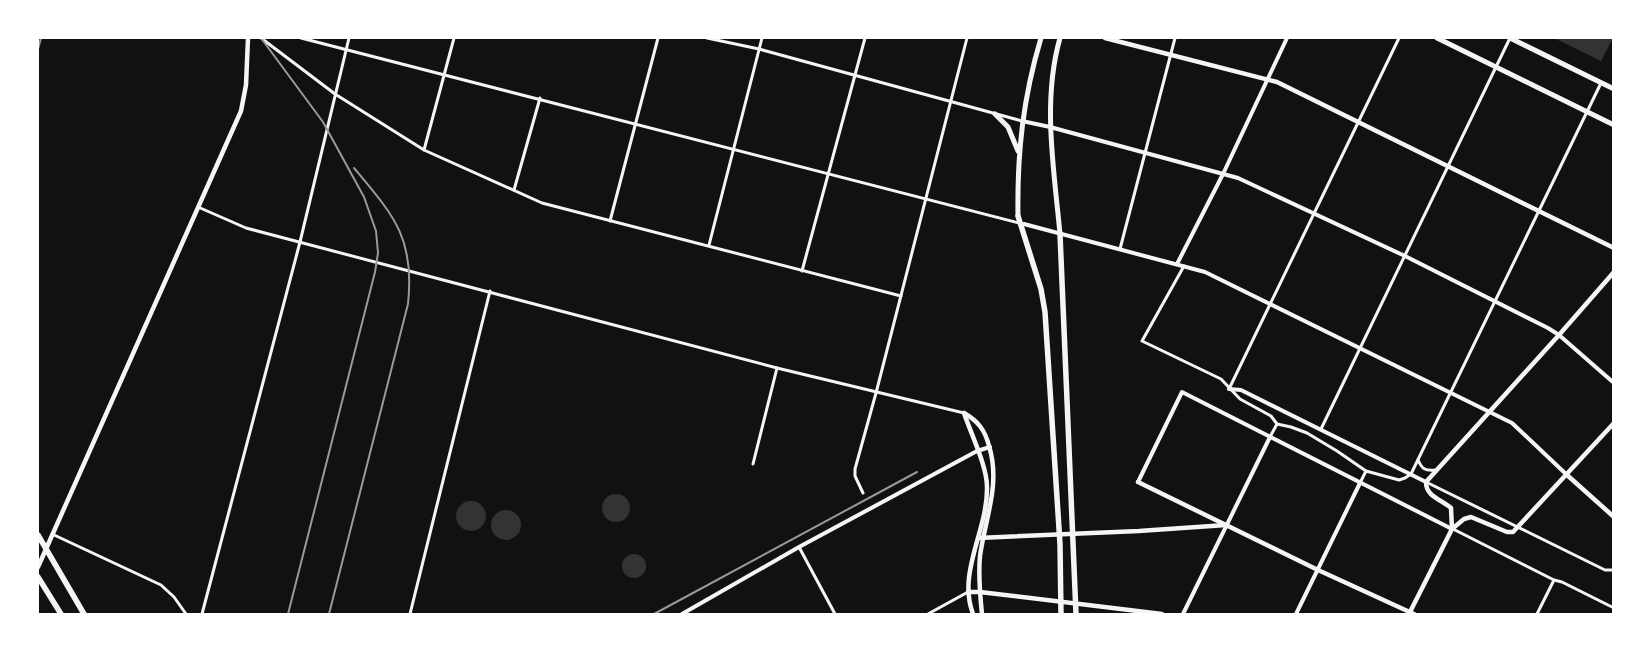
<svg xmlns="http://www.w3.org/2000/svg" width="1651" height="652" viewBox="0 0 1651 652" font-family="Lato,sans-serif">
	<rect width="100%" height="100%" fill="#111"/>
	<g fill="#333">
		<path d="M1554 38H1613L1601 61Z"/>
		<circle cx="616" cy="508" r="14"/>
		<circle cx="471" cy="516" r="15"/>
		<circle cx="506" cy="525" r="15"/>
		<circle cx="634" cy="566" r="12"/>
	</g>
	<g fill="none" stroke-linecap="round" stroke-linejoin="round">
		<g stroke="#f5f5f5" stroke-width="3">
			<path d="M261 38 335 94 424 150 542 203 901 296"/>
			<path d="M301 38 1019 223"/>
			<path d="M707 38 759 49 1022 121"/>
			<path d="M424 150 454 38"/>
			<path d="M514 190 540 98"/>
			<path d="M198 207 246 228 777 368 964 413"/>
			<path d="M610 221 658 38"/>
			<path d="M709 245 762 38"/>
			<path d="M1120 249 1175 38"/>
			<path d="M1184 266 1142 341 1221 379 1240 399 1271 416 1277 424"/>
			<path d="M802 271 865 38"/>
			<path d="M1229 389 1399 38"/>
			<path d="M1277 424 1291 427 1307 433 1337 451 1366 471 1399 480 1405 478 1411 474 1601 83"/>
			<path d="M1321 429 1510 38"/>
			<path d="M1270 437 1277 424"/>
			<path d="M1418 460C1422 469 1425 471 1435 470"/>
			<path d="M753 464 777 368"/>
			<path d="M1426 482 1605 570H1614"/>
			<path d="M1360 483 1366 471"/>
			<path d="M863 493 855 476V469L876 393 967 38"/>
			<path d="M1453 529 1554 580 1562 582 1614 608"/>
			<path d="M52 534 161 585 174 597 186 614"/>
			<path d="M799 547 835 614"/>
			<path d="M202 614 300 242 349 38"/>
			<path d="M410 614 490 291"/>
			<path d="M928 614 968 592"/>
			<path d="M1537 614 1554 580"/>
		</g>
		<g stroke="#f5f5f5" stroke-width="4">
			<path d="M1022 121 1050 127 1238 178 1405 256 1548 328 1559 335 1614 383"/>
			<path d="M1024 224 1205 272 1512 423 1567 475"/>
			<path d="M1177 264 1223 174 1287 38"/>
			<path d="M1229 389 1241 390 1426 482"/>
			<path d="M1138 482 1182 392 1452 529"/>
			<path d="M682 614 799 547 977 451 990 447"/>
			<path d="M1183 614 1270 437"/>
			<path d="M1296 614 1360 483"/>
		</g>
		<g stroke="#f5f5f5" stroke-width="4.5">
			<path d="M1105 38 1277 82 1614 248"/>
			<path d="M964 413C978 421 985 430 989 446 1001 484 985 519 980 556 978 576 980 595 982 614"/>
			<path d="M964 413C971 434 987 466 987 487 988 530 957 572 973 614"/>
			<path d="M1567 475 1614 517"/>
			<path d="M1138 482 1318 570 1414 614"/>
			<path d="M1452 529 1451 508C1441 499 1426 497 1426 482L1559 335 1614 272"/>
			<path d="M978 538 1139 531 1226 525"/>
			<path d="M38 567 241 111 246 85 248 38"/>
			<path d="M968 592H980L1162 614"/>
			<path d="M1409 614 1452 529 1464 519 1471 517 1507 532H1513L1614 423"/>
		</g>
		<g stroke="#f5f5f5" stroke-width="5">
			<path d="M1437 38 1614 125"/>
			<path d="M1510 38 1614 89"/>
		</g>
		<g stroke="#f5f5f5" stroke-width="5">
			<path d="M1060 38C1042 101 1054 169 1060 234"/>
			<path d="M995 114 1008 127 1018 151"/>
			<path d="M1018 216C1017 153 1023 98 1041 38"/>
		</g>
		<g stroke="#f5f5f5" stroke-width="5.5">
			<path d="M1018 216 1041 289 1045 312 1060 544 1061 614"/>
			<path d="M1060 234 1076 614"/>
			<path d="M38 535 84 614"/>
			<path d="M38 577 61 614"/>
		</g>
		<g stroke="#9a9a9a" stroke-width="2">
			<path d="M261 38 323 122 364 197 376 231 378 253 375 272 288 614"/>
			<path d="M38 49 41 38"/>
			<path d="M329 614 408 304C415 238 394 216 354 168"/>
			<path d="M654 614 917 472"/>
		</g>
	</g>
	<rect width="1651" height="652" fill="none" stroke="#ffffff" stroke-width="78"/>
</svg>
